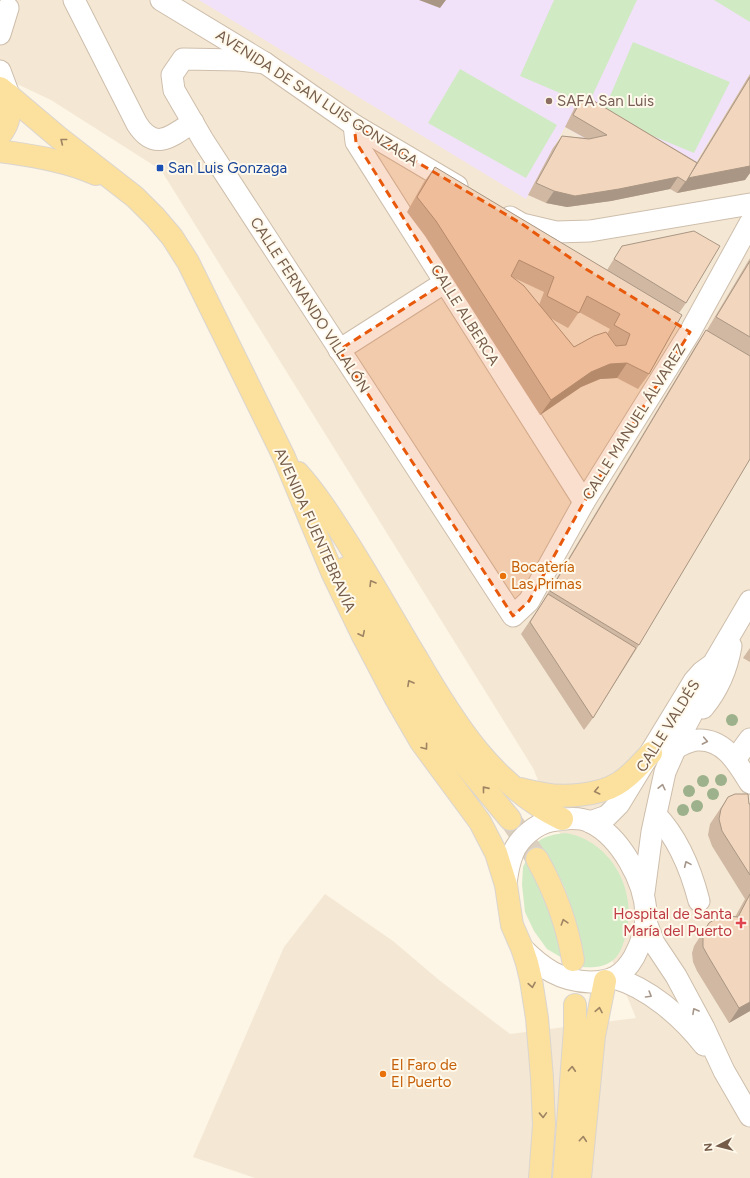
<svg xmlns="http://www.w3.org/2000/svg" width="750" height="1178" viewBox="0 0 750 1178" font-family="Figtree,sans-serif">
	<rect width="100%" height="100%" fill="#fdf5e6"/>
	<path fill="#f4e8d4" d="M0 0H750V1178H255L193 1157 284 947 325 894 393 941 439 980 510 1034 636 1018 533 768 161 170 51 100 0 76Z"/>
	<path fill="#f2e2f9" d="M199 0H750V74L677 193 565 127 526 199Z"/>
	<g fill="#d0eac4">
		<path d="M554 0H637L588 105 520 76Z"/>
		<path d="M714 0H750V22Z"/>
		<path d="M633 42 730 82 694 153 602 115Z"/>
		<path d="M460 69 557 125 526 178 428 123Z"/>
		<path d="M565 833C611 840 638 891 626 934 623 944 621 954 612 961 604 967 593 968 583 967 580 934 571 893 552 864 547 857 542 851 536 844 542 836 556 834 565 833Z"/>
		<path d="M527 859 541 879 564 959 547 949 534 931 525 912 522 885 523 867Z"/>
	</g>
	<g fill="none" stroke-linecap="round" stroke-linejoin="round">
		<path stroke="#dbcfbf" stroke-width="22" stroke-dasharray="22 11" stroke-linecap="butt" d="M510 819 537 859"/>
		<defs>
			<g id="minor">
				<path d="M74 0 137 124C155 152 172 136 193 122"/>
				<path d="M161 0 265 63 354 125 457 186"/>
				<path d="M0 34 8 8"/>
				<path d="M265 63 239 60 183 59 172 75 174 90 203 140 513 616 529 601 584 502 690 332 750 223"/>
				<path d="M0 71 9 95"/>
				<path d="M354 125 356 142 584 502"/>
				<path d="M510 217 522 224 556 232 590 231 750 204"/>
				<path d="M339 350 444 283"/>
				<path d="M703 708C718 690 727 669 731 646"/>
				<path d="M675 748C682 745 690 740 698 740 725 739 738 764 750 783"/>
				<path d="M733 756 739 754 750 739"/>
				<path d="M656 815C678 838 691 870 699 901"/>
				<path d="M590 822 607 816 619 804 694 681 702 672 713 664 750 601"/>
				<path d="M506 885C507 874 509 863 513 853 519 838 536 824 551 821 563 819 578 816 590 822 620 836 645 881 646 914 646 929 641 944 634 957 623 976 611 982 590 982 560 981 542 968 522 948"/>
				<path d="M644 892 652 832 665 772 685 727 705 689"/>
				<path d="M646 922 654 943 676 976 704 1028 724 1071 750 1116"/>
				<path d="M614 978C649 988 682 1017 704 1045"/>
			</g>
			<g id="major">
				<path d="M0 88 58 137 135 197 155 217 172 237 188 262 284 457 332 572 363 636 395 697 421 742 480 822 496 853 506 885 512 925 522 948 527 963 531 980 537 1018 542 1078 544 1125 540 1178"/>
				<path d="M0 135C10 123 11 110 9 95"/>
				<path d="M0 151C32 156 65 160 96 174"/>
				<path d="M298 473C316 493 330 515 344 537 369 576 392 617 416 657 453 721 493 786 562 819"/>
				<path d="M346 568 429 716 450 747 510 819"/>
				<path d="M520 789C528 791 536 793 544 794 564 798 599 795 617 784 630 777 640 764 651 753"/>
				<path d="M537 859C555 891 567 923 573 960"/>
				<path d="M564 1178 575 1028V1005"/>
				<path d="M580 1178 594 1036 605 981"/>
			</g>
		</defs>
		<use href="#minor" stroke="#cebeac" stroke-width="23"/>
		<use href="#major" stroke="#dbd5d0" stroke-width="24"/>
		<use href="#minor" stroke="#fff" stroke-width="21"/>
		<use href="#major" stroke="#fbe09e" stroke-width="22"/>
	</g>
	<g fill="#9db28c">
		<circle cx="732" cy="720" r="6"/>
		<circle cx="721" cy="780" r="6"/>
		<circle cx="703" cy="781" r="6"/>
		<circle cx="689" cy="791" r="6"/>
		<circle cx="713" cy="794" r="6"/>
		<circle cx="697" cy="806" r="6"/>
		<circle cx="683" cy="810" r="6"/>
	</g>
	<g fill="#d0b8a3" fill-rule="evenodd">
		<path d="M750 74V173L745 180 677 193 670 189 611 201 567 207 546 203 528 195 553 148 562 136 585 138 565 127 575 107 584 95 697 162Z"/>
		<path d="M435 167 607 270 622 246 686 303 679 313 649 374 638 389 617 378 600 379 581 387 540 415 425 236 407 212 424 182ZM514 278 544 292 539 305ZM579 312 610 329 607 334 574 347 550 318 568 328Z"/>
		<path d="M750 258V459L639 645 593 718 584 730 521 634 540 606 696 345 706 330H707Z"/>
		<path d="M750 648V662L743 658Z"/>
		<path d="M728 797 750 804V1011L729 1023 697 971 693 962 692 953 694 946 709 923 735 917 745 899 712 846 708 835 710 824Z"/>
	</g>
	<g fill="#a99684">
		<path d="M419 0H446L440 8Z"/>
		<path d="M750 166V173L745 180 677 193 688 178Z"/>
		<path d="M678 177 670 189 611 201 567 207 546 203 554 191Z"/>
		<path d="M627 363 617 378 600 379 581 387 540 415 551 400 591 372 610 364Z"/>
		<path d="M750 1002V1011L729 1023 739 1008Z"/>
	</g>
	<g fill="#f2d6bd" stroke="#a99684" fill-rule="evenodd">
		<path d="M750 77V166L688 178 700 159Z"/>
		<path d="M584 95 697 163 686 182 678 177 619 189 575 196 554 191 536 183 562 136 589 139 607 135 573 115Z"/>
		<path d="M435 167 682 315 649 374 627 363 610 364 591 372 551 400 436 221 417 197ZM519 260 554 277 547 296 579 313 587 296 620 314 614 325 630 334 626 345 616 346 606 332 594 336 574 347 524 286 511 276Z"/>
		<path d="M694 231 720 246 686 303 614 259 622 246Z"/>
		<path d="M750 261V337L716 317Z"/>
		<path d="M706 330 750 356V459L639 645 550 591Z"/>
		<path d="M548 594 636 648 593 718 530 622Z"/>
		<path d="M735 794H748L749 804H750V875L722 831 719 819 721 809 728 797Z"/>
		<path d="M750 894V1002L739 1008 708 956 703 947V938L704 931 709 923 717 918 728 916 738 917Z"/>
	</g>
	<defs><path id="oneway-chevron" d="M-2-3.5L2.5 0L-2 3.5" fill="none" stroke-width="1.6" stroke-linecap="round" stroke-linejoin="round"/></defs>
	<g stroke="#9e8463">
		<use href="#oneway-chevron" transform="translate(63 141) rotate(-142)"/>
		<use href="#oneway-chevron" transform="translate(372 583) rotate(-121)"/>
		<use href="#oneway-chevron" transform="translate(362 634) rotate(64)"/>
		<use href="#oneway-chevron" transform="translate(410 683) rotate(-119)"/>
		<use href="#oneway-chevron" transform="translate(425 747) rotate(53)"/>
		<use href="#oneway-chevron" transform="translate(485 789) rotate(-129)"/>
		<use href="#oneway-chevron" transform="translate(597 791) rotate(167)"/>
		<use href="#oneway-chevron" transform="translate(564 922) rotate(-107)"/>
		<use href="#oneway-chevron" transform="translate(532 985) rotate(80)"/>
		<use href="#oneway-chevron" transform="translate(599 1010) rotate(-79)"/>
		<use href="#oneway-chevron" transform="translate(572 1069) rotate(-86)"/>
		<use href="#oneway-chevron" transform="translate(543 1115) rotate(88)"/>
		<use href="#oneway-chevron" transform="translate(583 1139) rotate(-85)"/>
	</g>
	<g stroke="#a69689">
		<use href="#oneway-chevron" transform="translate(705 741) rotate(11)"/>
		<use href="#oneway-chevron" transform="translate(662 787) rotate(-77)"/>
		<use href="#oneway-chevron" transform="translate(687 864) rotate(-114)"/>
		<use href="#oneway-chevron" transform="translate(649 995) rotate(31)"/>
		<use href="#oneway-chevron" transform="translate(695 1011) rotate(-119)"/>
	</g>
	<path fill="#e8590c" fill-opacity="0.2" stroke="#e8590c" stroke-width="3" stroke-dasharray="8 5" stroke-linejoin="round" d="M354 125 522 224 586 269 690 332 584 502 529 601 513 616 339 350 444 283 356 142Z"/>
	<circle fill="#8d6e63" stroke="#fff9ec" stroke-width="1.5" cx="549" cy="101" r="4"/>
	<rect fill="#1a4fb4" stroke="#fff9ec" stroke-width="1.5" x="156" y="164" width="8" height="8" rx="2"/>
	<g fill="#e8710a" stroke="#fff9ec" stroke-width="1.5">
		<circle cx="503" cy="576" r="4"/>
		<circle cx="383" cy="1074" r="4"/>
	</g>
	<path fill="#e0444e" stroke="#fff9ec" stroke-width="1.5" d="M739 917h4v4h4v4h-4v4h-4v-4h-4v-4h4z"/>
	<g text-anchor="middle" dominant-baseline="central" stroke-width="4" stroke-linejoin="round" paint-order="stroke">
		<g font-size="15" fill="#765d4a" stroke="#fff9ec">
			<text transform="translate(317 98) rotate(33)">AVENIDA DE SAN LUIS GONZAGA</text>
			<text transform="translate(310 305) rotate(57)">CALLE FERNANDO VILLALÓN</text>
			<text transform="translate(465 315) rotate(58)">CALLE ALBERCA</text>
			<text transform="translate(634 422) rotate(-58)">CALLE MANUEL ÁLVAREZ</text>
			<text transform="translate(315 530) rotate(66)">AVENIDA FUENTEBRAVÍA</text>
			<text transform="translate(668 726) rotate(-58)">CALLE VALDÉS</text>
		</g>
		<g font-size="15" fill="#785e54" stroke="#fff9ec" text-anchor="start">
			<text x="557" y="101">SAFA San Luis</text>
		</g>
		<g font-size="15" fill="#164399" stroke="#fff9ec" text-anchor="start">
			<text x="168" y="168">San Luis Gonzaga</text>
		</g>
		<g font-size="15" fill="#c56008" stroke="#fff9ec" text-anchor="start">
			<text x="511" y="567">Bocatería<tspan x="511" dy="17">Las Primas</tspan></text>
			<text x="391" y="1065">El Faro de<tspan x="391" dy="17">El Puerto</tspan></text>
		</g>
		<g font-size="15" fill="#be3a42" stroke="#fff9ec" text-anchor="end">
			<text x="732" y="914">Hospital de Santa<tspan x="732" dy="17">María del Puerto</tspan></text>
		</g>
	</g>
	<g transform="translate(718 1146) rotate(263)" stroke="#fff9ec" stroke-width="3" paint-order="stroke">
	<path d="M0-3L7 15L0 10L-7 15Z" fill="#765d4a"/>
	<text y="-6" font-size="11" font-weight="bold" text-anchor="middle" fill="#765d4a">N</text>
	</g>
</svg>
